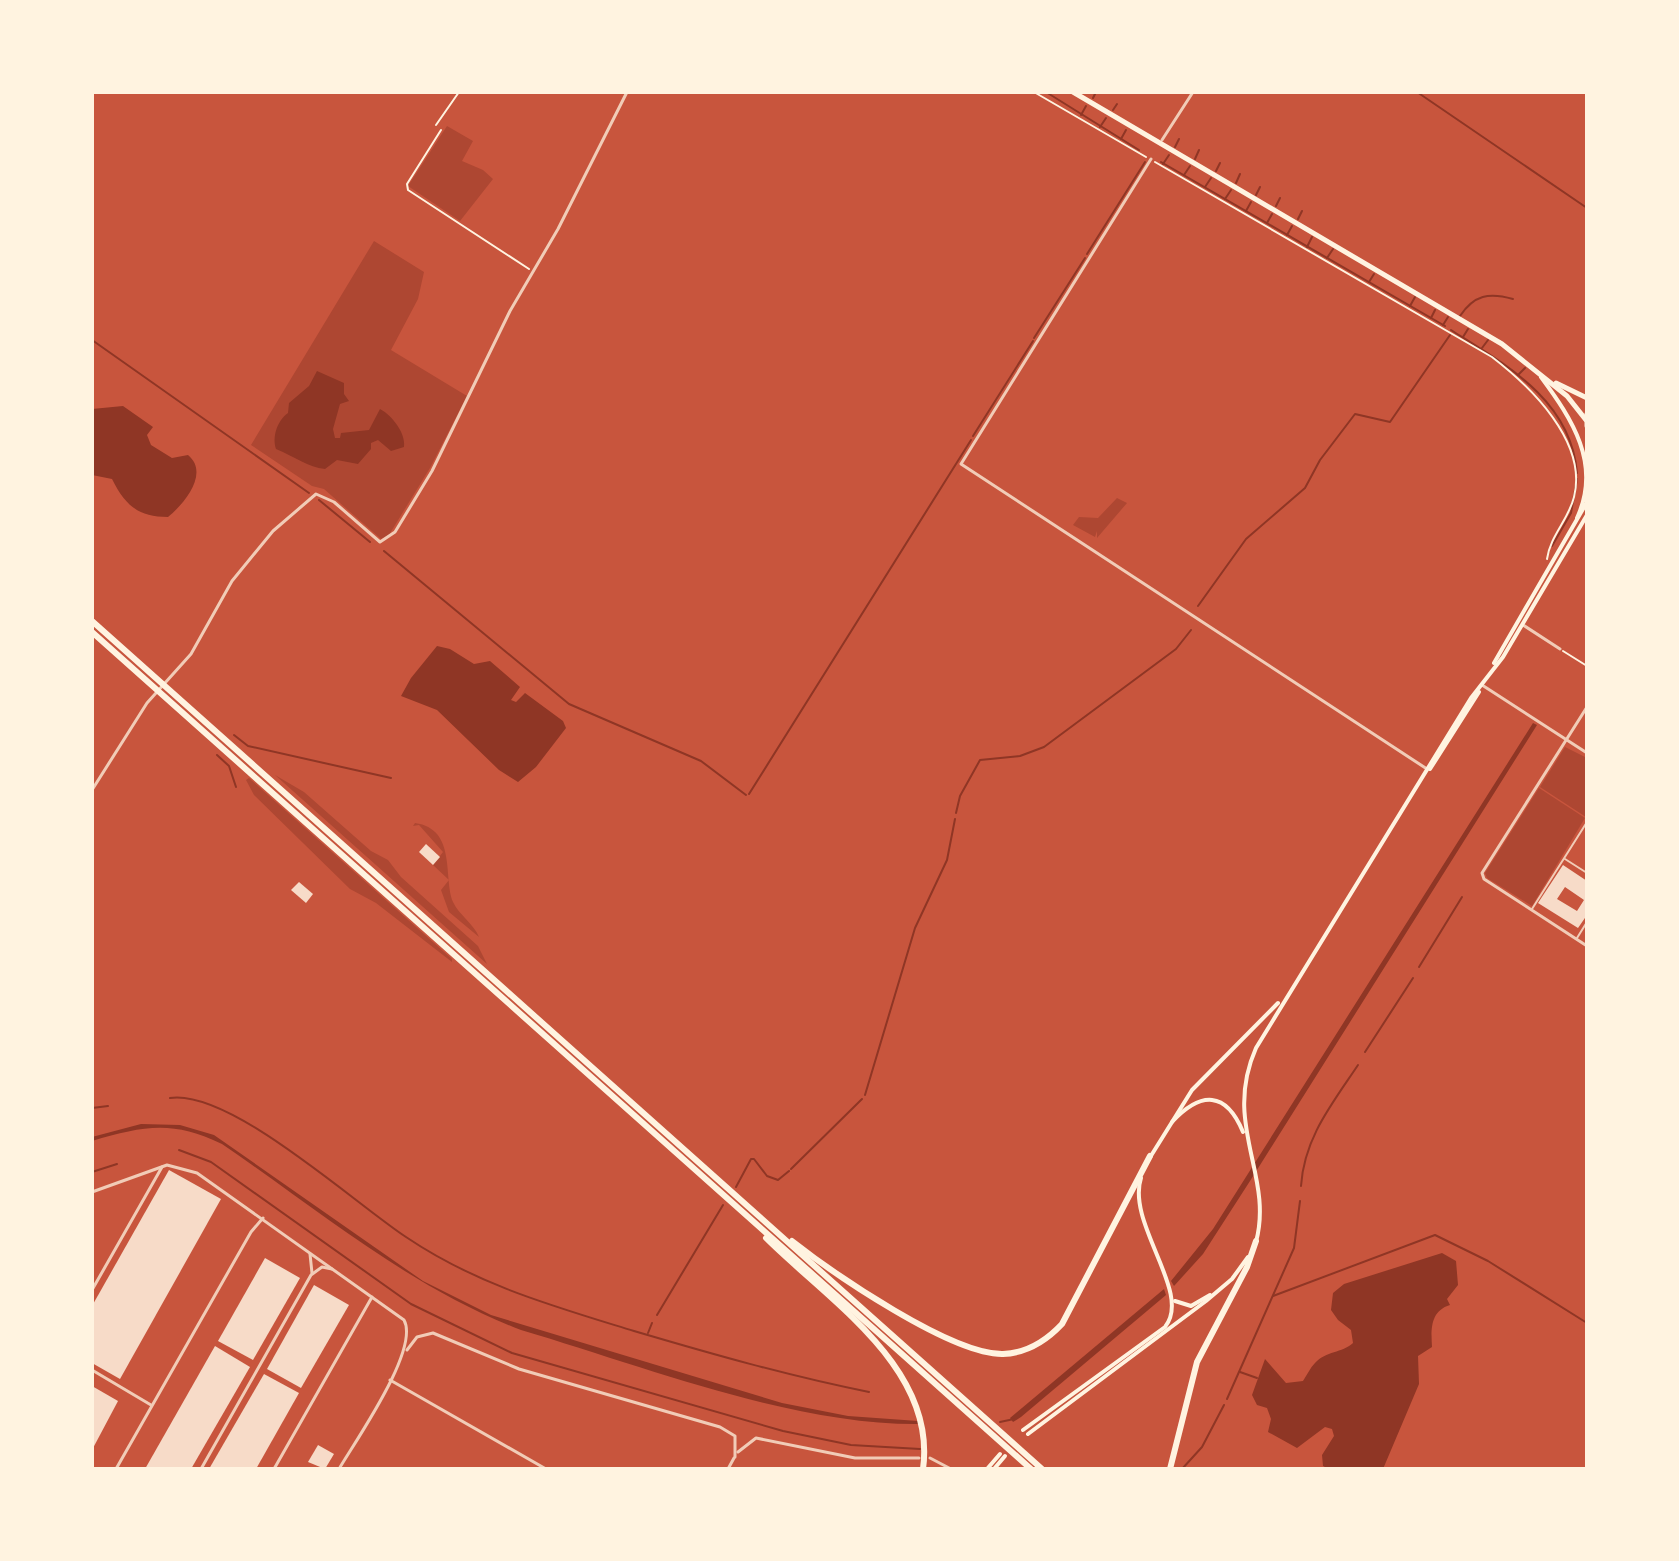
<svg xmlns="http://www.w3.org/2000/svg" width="1679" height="1561" viewBox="0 0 1679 1561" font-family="'Archivo Narrow',sans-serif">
	<rect width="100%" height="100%" fill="#c8553d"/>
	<g fill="#ae4732">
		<path d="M447 126 473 141 462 161 483 170 493 179 460 221 408 186Z"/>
		<path d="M374 241 424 272 418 299 391 350 467 396 430 468 389 535 381 539 324 489 312 486 251 445Z"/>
		<path d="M1117 498 1127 503 1097 538V531L1095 537 1073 525 1079 517 1098 518Z"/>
		<path d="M1565 747 1587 758 1586 817 1540 787Z"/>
		<path d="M275 775 304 792 371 851 388 860 401 877 478 946 487 964Z"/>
		<path d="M249 778 452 959V962L376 903 350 889 254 795 246 780Z"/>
		<path d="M1539 788 1585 818 1532 906 1487 878 1485 873Z"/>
		<path d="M415 823C457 829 443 877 453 902 459 915 474 924 479 937L449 912 441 890 449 880 433 865 443 852 419 825 413 826Z"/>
	</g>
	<g fill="#8f3625">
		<path d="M317 371 344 383V394L349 401 340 404 333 429 335 438H340L341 433 369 430 380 409C393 416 406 434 404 447L391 451 378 440 371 443V449L358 464 337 460 325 469C308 467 295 457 276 449 272 437 277 421 288 413L289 403 309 386Z"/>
		<path d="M123 406 153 427 147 435 151 445 172 458 188 455C210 473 184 504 168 517 138 517 125 505 112 479L92 475V409Z"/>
		<path d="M437 646 450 649 474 664 490 661 520 687 511 700 516 702 525 693 563 721 566 728 536 767 518 782 499 770 437 710 401 696 411 678Z"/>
		<path d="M1533 723 1537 725 1250 1181 1203 1254 1174 1286 1171 1281 1213 1229Z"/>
		<path d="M141 1124 180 1125 214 1135 423 1281 491 1315 782 1403 848 1416 918 1421 919 1424C792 1425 643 1366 521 1330 409 1287 320 1211 222 1144 172 1120 144 1126 92 1141V1137Z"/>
		<path d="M1442 1253 1456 1261 1458 1285 1447 1299 1450 1305C1430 1311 1431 1330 1432 1347L1418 1356 1419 1384 1383 1469H1329L1323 1466 1322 1455 1334 1436 1332 1429 1325 1427 1297 1448 1268 1432 1271 1419 1267 1408 1257 1405 1252 1395 1265 1359 1286 1383 1303 1381C1307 1375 1310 1368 1315 1363 1326 1351 1342 1353 1353 1343L1351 1330 1338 1320 1331 1310 1333 1293 1344 1284Z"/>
		<path d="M1164 1289 1166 1295 1021 1417 1013 1422 1010 1418Z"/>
	</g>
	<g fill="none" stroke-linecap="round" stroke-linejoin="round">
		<g stroke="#8f3625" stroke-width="2">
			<path d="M1046 92 1139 150"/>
			<path d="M1417 92 1587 208"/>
			<path d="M1093 98 1096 92"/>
			<path d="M1113 110 1117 104"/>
			<path d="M1081 115 1086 106"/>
			<path d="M1100 127 1106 118"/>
			<path d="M1121 139 1126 130"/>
			<path d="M1175 147 1179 139"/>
			<path d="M1195 159 1199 150"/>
			<path d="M1161 162 1445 326"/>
			<path d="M1163 164 1169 155"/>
			<path d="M1216 171 1220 163"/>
			<path d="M1184 175 1190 166"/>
			<path d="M1236 183 1240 174"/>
			<path d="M1205 187 1211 178"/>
			<path d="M1256 195 1260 187"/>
			<path d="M1225 199 1231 190"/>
			<path d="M1276 206 1280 198"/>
			<path d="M1246 211 1251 202"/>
			<path d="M1298 219 1302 211"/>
			<path d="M1267 223 1272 214"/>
			<path d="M1287 235 1292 226"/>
			<path d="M1307 247 1312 237"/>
			<path d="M1087 254 1145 162"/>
			<path d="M1327 258 1333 249"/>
			<path d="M1369 282 1374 274"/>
			<path d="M1410 306 1415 297"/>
			<path d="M1460 316C1474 295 1489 292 1513 299"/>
			<path d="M1431 318 1435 310"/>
			<path d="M1443 325 1448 317"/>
			<path d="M1451 330C1506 365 1571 400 1577 473"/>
			<path d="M1463 337 1468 329"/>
			<path d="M1034 338 1085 258"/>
			<path d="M92 340 309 493"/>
			<path d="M1482 348 1488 340"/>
			<path d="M1518 375 1525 368"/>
			<path d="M973 436 1033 341"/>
			<path d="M319 500 370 542"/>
			<path d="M1552 546 1571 513 1577 479"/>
			<path d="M384 551 569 704 701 761 746 795"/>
			<path d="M1198 606 1246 539 1305 488 1320 460 1355 414 1390 422 1450 335"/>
			<path d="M234 735 248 746 391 778"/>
			<path d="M217 755 229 766 236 787"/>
			<path d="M749 794 971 440"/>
			<path d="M956 813 960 796 980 760 1020 756 1044 747 1176 649 1191 630"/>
			<path d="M1419 967 1462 897"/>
			<path d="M1365 1052 1413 978"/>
			<path d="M865 1095 915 928 947 860 955 819"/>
			<path d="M170 1098C230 1089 353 1202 406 1237 477 1285 553 1306 634 1331 712 1354 789 1376 869 1392"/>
			<path d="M92 1108 108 1106"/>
			<path d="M179 1150 211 1162 411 1304 512 1353 783 1431 851 1445 920 1449"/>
			<path d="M791 1169 862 1099"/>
			<path d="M92 1172 117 1164"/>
			<path d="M1301 1186C1304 1138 1332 1104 1358 1065"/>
			<path d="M736 1187 751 1159H754L767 1176 778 1180 789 1171"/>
			<path d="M1273 1296 1435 1235 1488 1261 1587 1323"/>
			<path d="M657 1315 723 1205"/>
			<path d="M648 1333 652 1323"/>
			<path d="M1240 1372 1257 1378"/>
			<path d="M1227 1399 1294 1248 1300 1201"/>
			<path d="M1000 1422 1014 1419"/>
			<path d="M1182 1469 1202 1447 1224 1405"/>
		</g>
	</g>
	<g fill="#f7dbc8" fill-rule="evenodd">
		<path d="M426 844 440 857 433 865 419 852Z"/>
		<path d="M1563 865 1587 881V915L1578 928 1538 903ZM1565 887 1584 900 1577 911 1557 899Z"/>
		<path d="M299 882 313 894 306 903 291 890Z"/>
		<path d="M169 1170 221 1199 120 1379 92 1363V1306Z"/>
		<path d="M265 1258 300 1278 253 1360 218 1341Z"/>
		<path d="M314 1285 349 1305 301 1388 267 1369Z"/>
		<path d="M215 1346 250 1367 191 1469H145Z"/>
		<path d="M264 1374 299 1393 256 1469H209Z"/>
		<path d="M92 1386 118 1401 92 1450Z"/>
		<path d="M318 1445 334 1454 325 1469 308 1462Z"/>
	</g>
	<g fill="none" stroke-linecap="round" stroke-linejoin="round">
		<g stroke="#fff3e0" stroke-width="2">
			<path d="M1034 92 1146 157"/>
			<path d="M436 125 459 92"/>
			<path d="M441 130 407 184 408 190 529 269"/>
			<path d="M1155 162 1492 357C1531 387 1588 442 1574 497 1569 519 1550 536 1547 559"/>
			<path d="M1563 651 1587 666"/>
		</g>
		<g stroke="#f1ccb7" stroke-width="2">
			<path d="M1565 859 1587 873"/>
			<path d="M1532 909 1587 822"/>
			<path d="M1577 938 1587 922"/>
		</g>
		<g stroke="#f1ccb7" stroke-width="3">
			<path d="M1162 140 1193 92"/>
			<path d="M1151 159 961 464 1427 769"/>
			<path d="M1523 625 1560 649"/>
			<path d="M1482 685 1587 753"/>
			<path d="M1587 707 1482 873 1484 879 1587 946"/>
			<path d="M92 790 147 703 191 654 232 581 273 531 316 494 334 502 380 542 395 532 432 471 510 311 558 229 627 92"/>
			<path d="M92 1192 167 1165 197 1173 404 1320C420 1349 356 1440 339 1469"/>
			<path d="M310 1254 312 1273"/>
			<path d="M92 1290 162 1167"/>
			<path d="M407 1350 417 1337 433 1333 519 1369 720 1427 735 1436V1457"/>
			<path d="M92 1370 151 1405"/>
			<path d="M390 1380 546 1469"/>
			<path d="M738 1452 756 1438 855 1458H919"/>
			<path d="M930 1458 951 1469"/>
			<path d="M116 1469 251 1232 263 1218"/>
			<path d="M201 1469 311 1275 322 1267 332 1269"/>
			<path d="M274 1469 372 1297"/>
			<path d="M728 1469 734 1458"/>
		</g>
		<g stroke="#fff3e0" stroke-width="4">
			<path d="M1541 377C1572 419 1602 464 1577 518"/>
			<path d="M1494 663 1587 502"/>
			<path d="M1430 769 1479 692"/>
			<path d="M1172 1122C1201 1091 1226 1091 1243 1132"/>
			<path d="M1149 1159 1192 1090 1278 1003"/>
			<path d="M1256 1242C1274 1175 1222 1125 1256 1048L1471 698 1503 657 1587 515"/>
			<path d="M1175 1301 1191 1306 1210 1295"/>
			<path d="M1023 1430 1165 1327C1193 1293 1126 1224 1141 1178"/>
			<path d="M1028 1434 1206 1301 1232 1279 1248 1257"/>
			<path d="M987 1469 1000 1454"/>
			<path d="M994 1469 1005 1456"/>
		</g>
		<g stroke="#fff3e0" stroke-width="5">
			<path d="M1073 92 1502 344 1567 396 1586 420"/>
			<path d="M1556 383 1587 398"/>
			<path d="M1587 414V426"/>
		</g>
		<g stroke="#fff3e0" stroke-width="6">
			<path d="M92 621 1042 1469"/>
			<path d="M92 632 1031 1469"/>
			<path d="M766 1238C829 1301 937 1368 923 1469"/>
			<path d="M792 1241C834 1274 952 1355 1003 1354 1027 1353 1047 1340 1062 1324L1150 1156"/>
			<path d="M1170 1469 1197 1362 1247 1267 1256 1241"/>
		</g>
	</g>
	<rect width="1679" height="1561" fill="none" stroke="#fff3e0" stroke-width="188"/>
</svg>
